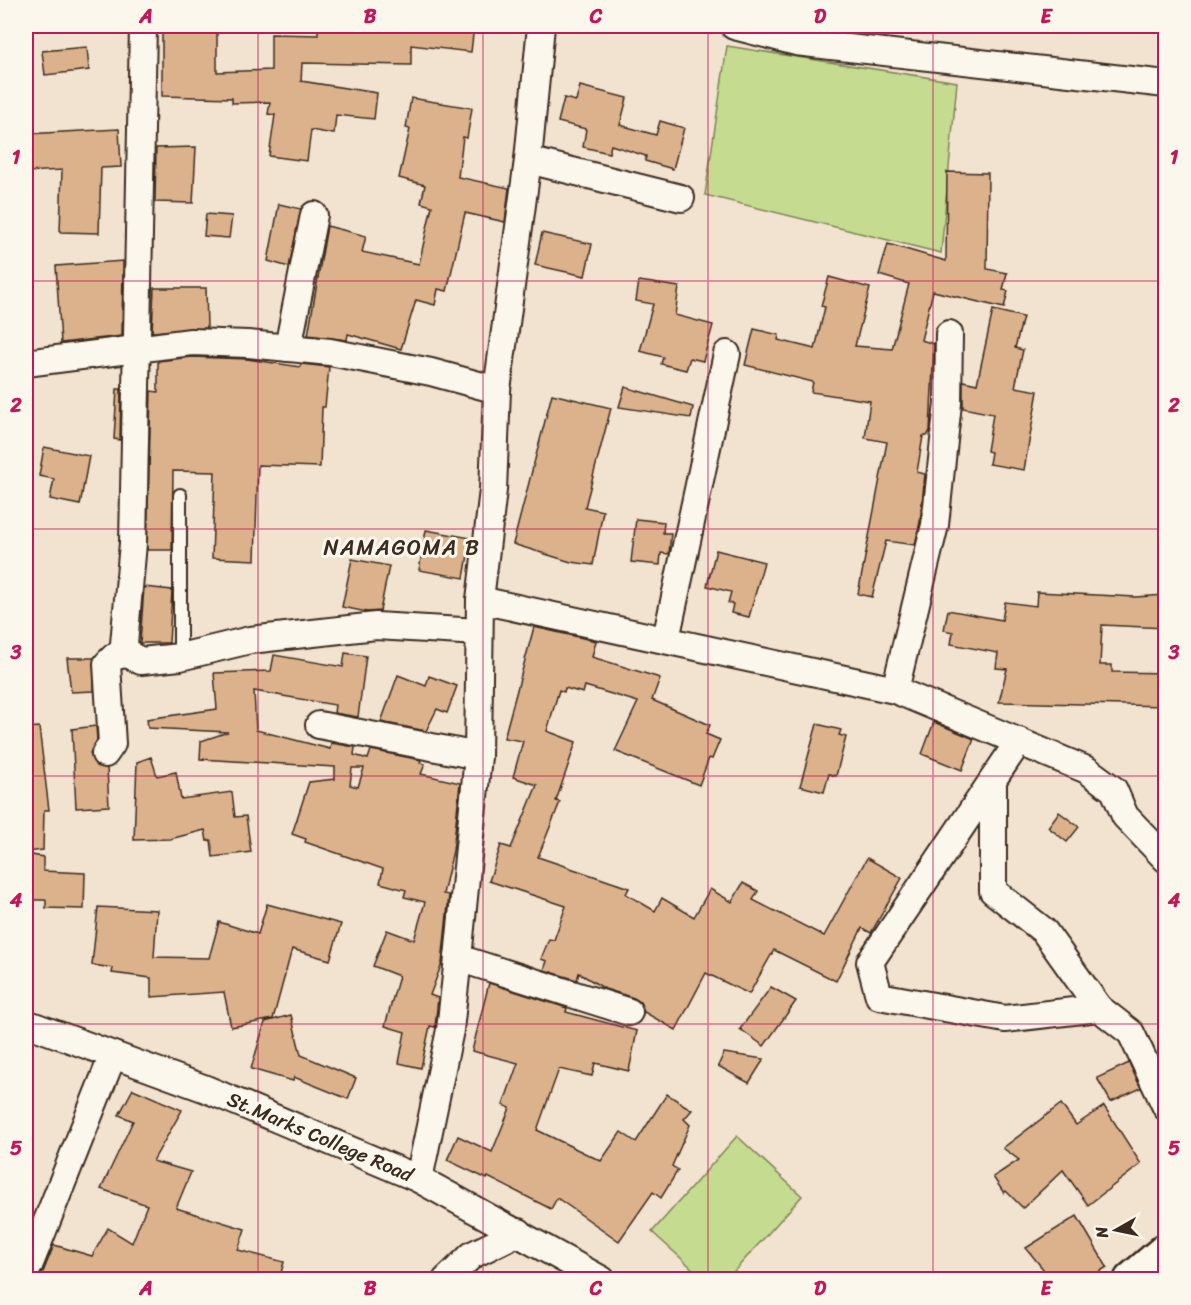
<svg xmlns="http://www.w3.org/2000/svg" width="1191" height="1305" viewBox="0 0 1191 1305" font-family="Sriracha,sans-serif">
	<rect width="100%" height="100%" fill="#f2e2d0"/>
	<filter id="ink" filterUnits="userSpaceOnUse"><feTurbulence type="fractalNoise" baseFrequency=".0167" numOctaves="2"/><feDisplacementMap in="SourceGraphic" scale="12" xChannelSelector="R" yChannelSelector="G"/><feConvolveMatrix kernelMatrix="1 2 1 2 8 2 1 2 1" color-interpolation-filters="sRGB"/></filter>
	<g filter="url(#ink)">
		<g fill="#c4db90" stroke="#808257" stroke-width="1.5">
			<path d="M727 46 957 82 941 253 705 195Z"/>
			<path d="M737 1136 802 1196 727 1279H704L652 1232Z"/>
		</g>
		<g fill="#dcb28d" stroke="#3b2a1e" stroke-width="1.5" fill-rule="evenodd">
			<path d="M162 26H217V72L271 70V34L318 35V29L364 28V26H474L471 52 411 45V65L302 63 301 81 377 93 374 119 336 115 334 134 311 130 307 161 269 156 275 115 268 114 270 102 232 103V98L162 96Z"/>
			<path d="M87 47 89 70 45 75 42 51Z"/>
			<path d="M580 86 627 98 620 125 656 135 660 121 684 128 673 169 645 161 646 156 611 145 609 153 583 147 586 129 558 122 564 98 576 101Z"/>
			<path d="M411 98 472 108 467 138 463 137 458 177 509 188 505 222 465 213 447 291 438 289 435 305 416 300 401 349 348 334 347 340 308 335 327 226 366 236 362 252 419 264 432 206 421 203 425 185 399 178 410 129 406 128Z"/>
			<path d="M119 129 121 167 101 168 99 233 60 232 62 170 26 172V134Z"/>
			<path d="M196 147 193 203 155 202 156 148Z"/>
			<path d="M947 172 988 173 987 269 1007 273 1003 290 1008 291 1004 308 933 291 921 340 934 344 930 431 927 436H923L917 472 925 474 920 522 915 545 886 541 872 597 858 594 887 442 865 438 870 401 811 392 813 382 745 365 754 329 779 335 778 340 815 349 825 307 821 306 829 277 870 288 855 346 892 349 909 284 879 275 888 244 946 261Z"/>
			<path d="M279 204 301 209 289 267 268 261Z"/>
			<path d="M206 214 232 216 229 238 204 236Z"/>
			<path d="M542 233 592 244 585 276 535 265Z"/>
			<path d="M123 261 122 336 61 343 56 266Z"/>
			<path d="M639 281 679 287 675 315 713 325 703 361 690 358 686 370 661 364 663 357 640 351 653 304 636 301Z"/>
			<path d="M154 288H206L207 328 152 332Z"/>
			<path d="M993 310 1023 317 1015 348 1023 350 1015 387 1038 391 1024 470 989 464 991 452 987 451 993 414 963 408V381L977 384Z"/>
			<path d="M192 357 247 359 300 367 301 364 329 367 325 407H322L320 467 258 465 255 560 212 558 215 472 173 471 172 550H147L151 391 158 392V361Z"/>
			<path d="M625 387 693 407 691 418 619 407Z"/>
			<path d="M117 389H121L120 440 114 439Z"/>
			<path d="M552 394 611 408 585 507 603 511 593 565 571 562 513 544Z"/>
			<path d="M44 447 89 456 80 505 50 499 54 479 39 476Z"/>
			<path d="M636 519 664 522 663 533H671L669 554 661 553 660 565 631 562Z"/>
			<path d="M426 530 471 538 464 578 419 570Z"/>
			<path d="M716 550 764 562 749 617 731 613 733 604 728 603 731 592 707 586Z"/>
			<path d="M352 559 389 566 380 611 367 612 342 607Z"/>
			<path d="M144 587 172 590 169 643H140Z"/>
			<path d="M1037 592 1136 597 1166 595V628L1102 625 1100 665H1112V672L1166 673V706L999 702 1007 669 996 668 998 653 951 644 953 632 944 630 948 610 1002 620 1005 602 1036 606Z"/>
			<path d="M534 627 596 641 592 657 660 678 652 700 710 725 706 734 720 740 712 759 709 758 699 785 615 751 638 702 585 686 583 693 565 688 564 692 559 690 547 731 576 742 556 801 560 802 538 857 629 888 626 894 655 911 662 898 694 917 710 889 732 902 743 883 758 891 753 900 824 936 867 858 902 878 871 933 862 928 836 981 774 950 749 994 706 973 676 1030 644 1012 640 1002 634 998 605 989 579 973 577 980 544 970 547 961 541 959 549 939 554 940 566 906 489 881 501 845 511 848 537 785 513 777 523 741 504 738Z"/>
			<path d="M345 653 366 656 358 717 334 713 335 705 254 691 256 730 330 749 331 743 355 747 354 755 368 759 371 750 421 760 420 763 425 764 421 774 460 783 453 851 443 894 449 895 442 963 430 995 438 998 435 1027 430 1026 421 1068 399 1063 405 1032 385 1026 399 976 373 966 387 930 414 940 425 902 404 897 406 890 380 883 383 869 305 842 306 839 292 834 309 782 335 779V767L200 759 201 741 228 732 148 728 147 719 217 709 214 673 271 671 274 655 343 667ZM352 768H364L358 787 350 785Z"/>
			<path d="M67 658H94V691L71 692Z"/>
			<path d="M398 675 426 686 429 676 457 686 447 713 437 709 426 731 381 722Z"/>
			<path d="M934 722 974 739 962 770 922 754Z"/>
			<path d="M817 724 841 730 839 735 846 737 836 776 829 774 824 792 800 786Z"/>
			<path d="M96 726 97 740 90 753 96 766 107 768 109 806 76 808 72 729Z"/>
			<path d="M39 727 49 810H44L43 850 26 852V728Z"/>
			<path d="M151 757 157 776 176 772 181 799 232 792 235 817 246 816 251 852 213 857 211 840 207 841 205 830 170 839 134 840 137 762Z"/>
			<path d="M1059 812 1079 827 1067 842 1048 827Z"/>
			<path d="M26 854 43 857V871L85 873 84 909 46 908V900H26Z"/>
			<path d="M267 904 341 924 330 960 292 949 273 1019 231 1027 224 992 151 997V978L112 973 113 968 92 965 98 907 157 910 154 957 209 958 219 922 258 934Z"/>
			<path d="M489 983 567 1008 566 1012 637 1031 629 1071 595 1063 592 1076 559 1069 537 1130 601 1161 621 1132 636 1142 667 1094 692 1110 684 1119 690 1125 672 1166 678 1170 661 1198 653 1192 619 1241 557 1198 551 1209 488 1177 487 1179 447 1160 458 1136 492 1152 510 1108 503 1105 518 1063 472 1051Z"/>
			<path d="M771 987 796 1001 764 1046 740 1029Z"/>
			<path d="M291 1015 301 1055 356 1078 348 1099 294 1077 293 1081 251 1069 265 1022Z"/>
			<path d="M724 1053 764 1059 749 1083 718 1066Z"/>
			<path d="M1129 1063 1141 1088 1111 1102 1097 1078Z"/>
			<path d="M133 1089 182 1110 153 1161 191 1172 176 1208 245 1229 238 1250 284 1262 279 1280H34L43 1272 54 1245 92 1256 108 1228 132 1243 147 1205 101 1189 133 1121 119 1115Z"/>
			<path d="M1061 1104 1076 1125 1104 1106 1141 1164 1088 1205 1063 1170 1023 1208 1006 1191 1004 1193 993 1177 1019 1160 1003 1148Z"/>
			<path d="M1077 1216 1107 1267 1086 1280H1052L1026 1248Z"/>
		</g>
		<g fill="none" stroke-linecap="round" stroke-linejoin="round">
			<defs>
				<path id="service" d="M180 495V657"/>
				<g id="minor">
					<path d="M143 26 133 543 124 644 128 654 141 661 180 657 250 640 376 626 479 632"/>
					<path d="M734 26 796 42 1166 84"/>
					<path d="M528 160 681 198"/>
					<path d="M288 348 314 215"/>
					<path d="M26 363 191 342 248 344 330 352 431 372 497 390"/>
					<path d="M480 600 895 690 1087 770 1114 790 1125 816 1166 859"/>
					<path d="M666 639 727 354"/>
					<path d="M895 690 935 525 948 403 949 334"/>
					<path d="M319 725 478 756"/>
					<path d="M1019 741 870 962 879 996 1005 1019 1099 1008 1131 1033 1166 1107"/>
					<path d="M105 754 112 744 107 664 115 656 128 654"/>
					<path d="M993 780V891L1044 931 1099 1008"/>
					<path d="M458 958 629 1012"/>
					<path d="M26 1023 206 1089 419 1179 602 1280"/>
					<path d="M419 1179 450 1030 458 958 478 756 480 600 493 490 497 390 528 160 541 26"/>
					<path d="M29 1266 113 1055"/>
					<path d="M446 1280 472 1255 519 1232"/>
				</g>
				<path id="secondary" d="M1131 1280 1166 1250"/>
			</defs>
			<use href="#service" stroke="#3b2a1e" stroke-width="16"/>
			<use href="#minor" stroke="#3b2a1e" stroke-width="30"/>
			<use href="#secondary" stroke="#3b2a1e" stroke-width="38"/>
			<use href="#service" stroke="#fbf7ec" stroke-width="12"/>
			<use href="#minor" stroke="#fbf7ec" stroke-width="26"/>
			<use href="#secondary" stroke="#fbf7ec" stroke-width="33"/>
		</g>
	</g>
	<path fill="none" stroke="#c2185b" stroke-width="1.5" stroke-opacity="0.55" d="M258 26V1280M483 26V1280M708 26V1280M933 26V1280M26 281H1166M26 529H1166M26 776H1166M26 1024H1166"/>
	<g text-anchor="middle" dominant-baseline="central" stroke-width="6" stroke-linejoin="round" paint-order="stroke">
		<g font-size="20" fill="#3b2a1e" stroke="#fbf7ec">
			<text transform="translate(320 1137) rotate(23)">St.Marks College Road</text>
		</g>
		<g font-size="22" letter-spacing="1.5" fill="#3b2a1e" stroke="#fbf7ec">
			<text x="402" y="547">NAMAGOMA B</text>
		</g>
	</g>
	<rect width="1191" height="1305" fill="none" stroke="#fbf7ec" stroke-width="66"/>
	<g transform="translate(1116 1230) rotate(261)" stroke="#fbf7ec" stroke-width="4.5" paint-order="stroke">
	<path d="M0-4.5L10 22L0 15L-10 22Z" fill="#3b2a1e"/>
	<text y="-9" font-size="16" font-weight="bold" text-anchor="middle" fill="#3b2a1e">N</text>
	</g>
	<rect x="33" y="33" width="1125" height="1239" fill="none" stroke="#c2185b" stroke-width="2"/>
	<g font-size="20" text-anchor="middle" font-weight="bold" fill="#c2185b">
		<text x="146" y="23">A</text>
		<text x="370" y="23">B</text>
		<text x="596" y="23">C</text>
		<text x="820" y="23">D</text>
		<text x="1046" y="23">E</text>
		<text x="16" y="164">1</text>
		<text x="1174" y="164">1</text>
		<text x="16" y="412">2</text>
		<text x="1174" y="412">2</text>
		<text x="16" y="659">3</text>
		<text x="1174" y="659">3</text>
		<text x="16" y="907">4</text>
		<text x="1174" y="907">4</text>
		<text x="16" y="1155">5</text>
		<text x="1174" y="1155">5</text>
		<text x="146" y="1295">A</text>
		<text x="370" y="1295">B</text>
		<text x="596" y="1295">C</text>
		<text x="820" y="1295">D</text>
		<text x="1046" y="1295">E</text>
	</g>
</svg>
